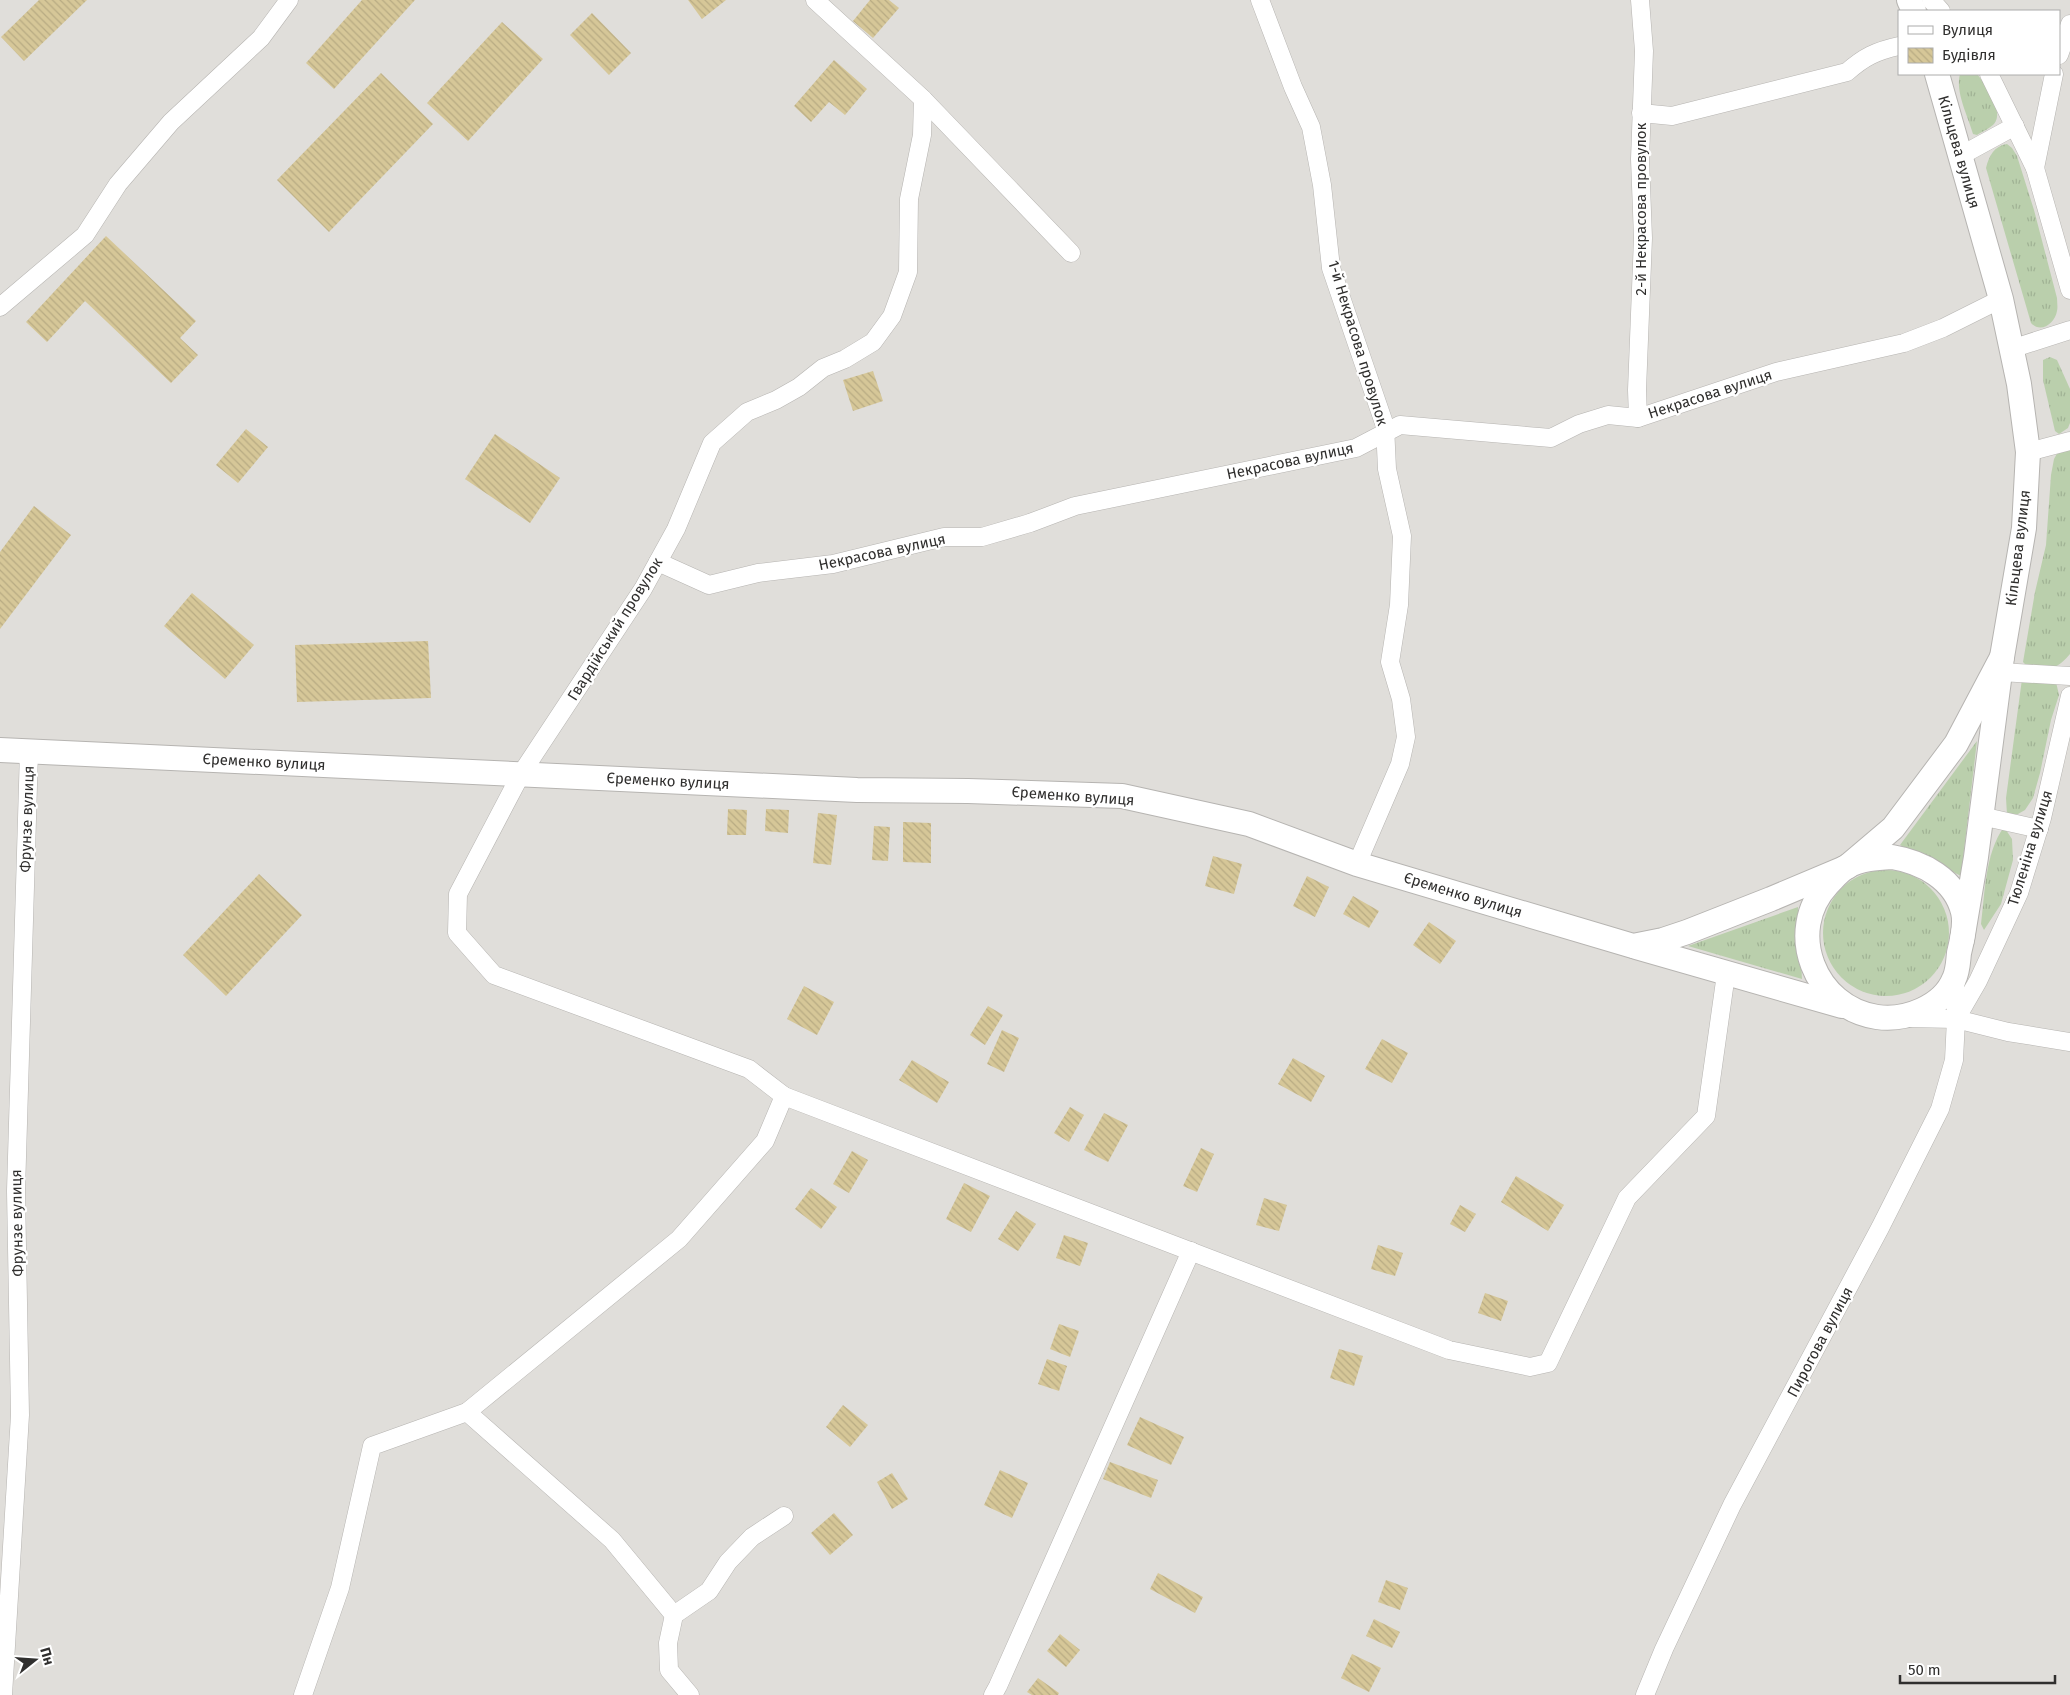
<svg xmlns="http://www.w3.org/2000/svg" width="2070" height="1695" viewBox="0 0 2070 1695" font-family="'Fira Sans',sans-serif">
	<defs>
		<pattern id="grass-tufts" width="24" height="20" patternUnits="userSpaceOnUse" patternTransform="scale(1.25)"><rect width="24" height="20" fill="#bacfac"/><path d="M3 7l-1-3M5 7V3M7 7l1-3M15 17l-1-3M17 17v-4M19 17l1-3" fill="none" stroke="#a0b294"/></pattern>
		<pattern id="building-back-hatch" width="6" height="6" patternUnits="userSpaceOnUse" patternTransform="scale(1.25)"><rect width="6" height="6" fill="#d6c798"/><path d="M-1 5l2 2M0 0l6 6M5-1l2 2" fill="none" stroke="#b8ab83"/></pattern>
	</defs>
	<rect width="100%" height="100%" fill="#e0deda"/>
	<g fill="url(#grass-tufts)">
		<path d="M1960 74H1977C1985 84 2005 112 1994 124 1990 128 1982 132 1977 135L1973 134C1968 116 1955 92 1960 74Z"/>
		<path d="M2007 144 2012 148 2017 156 2034 210 2057 298C2057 302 2058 307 2057 311 2055 323 2041 334 2031 323L1986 168C1989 156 1994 146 2007 144Z"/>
		<path d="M2050 357 2057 360 2070 389V423L2068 428 2059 434 2055 431 2043 380V360Z"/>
		<path d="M2070 448V654C2057 670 2048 670 2029 668L2023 662 2035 592 2046 545 2051 475 2054 459 2059 450Z"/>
		<path d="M2022 679 2056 682 2059 695 2051 720 2040 773 2033 798 2025 810 2018 814 2007 815 2006 798Z"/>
		<path d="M1977 741 1961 876 1900 845Z"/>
		<path d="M2004 827 2012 839 2013 860 2001 904 1984 930 1981 924C1985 893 1985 853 2004 827Z"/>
		<circle cx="1886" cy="933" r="63"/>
		<path d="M1798 907 1802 979 1688 946Z"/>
	</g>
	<g fill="url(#building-back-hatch)">
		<path d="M39 0H87L24 61 1 37Z"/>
		<path d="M362 0H415L334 89 306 63Z"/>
		<path d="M688 0H726L702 19Z"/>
		<path d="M870 0H889L899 8 873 38 853 21Z"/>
		<path d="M592 13 631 53 609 75 570 35Z"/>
		<path d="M502 22 543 59 468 141 427 103Z"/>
		<path d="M834 60 867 89 845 115 829 102 811 122 794 106Z"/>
		<path d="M381 73 433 124 329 232 277 180Z"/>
		<path d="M106 236 196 321 180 338 198 355 171 383 85 301 47 342 26 322Z"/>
		<path d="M873 371 883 401 853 411 843 380Z"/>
		<path d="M246 429 268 447 238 483 216 465Z"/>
		<path d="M495 434 560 478 530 523 465 479Z"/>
		<path d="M34 506 71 535 0 629V552Z"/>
		<path d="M192 593 254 645 225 679 164 626Z"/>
		<path d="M428 641 431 698 297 702 295 645Z"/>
		<path d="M728 809 747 810 746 835H727Z"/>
		<path d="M766 809 789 810 788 833 765 831Z"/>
		<path d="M818 813 837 815 831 865 813 863Z"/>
		<path d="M903 822 931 823V863L903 862Z"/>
		<path d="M874 826 890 827 888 861 872 860Z"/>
		<path d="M1213 856 1242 864 1234 894 1205 886Z"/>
		<path d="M259 874 302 915 226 996 183 955Z"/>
		<path d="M1307 876 1329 887 1315 917 1293 906Z"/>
		<path d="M1353 896 1379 911 1369 928 1343 914Z"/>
		<path d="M1429 922 1456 941 1440 964 1413 945Z"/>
		<path d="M804 986 834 1002 817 1035 787 1019Z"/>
		<path d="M988 1006 1003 1015 985 1045 970 1035Z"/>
		<path d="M1002 1030 1019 1038 1004 1072 987 1064Z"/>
		<path d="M1382 1039 1408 1053 1392 1083 1365 1069Z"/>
		<path d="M1293 1058 1325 1076 1311 1102 1278 1084Z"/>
		<path d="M912 1060 949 1082 937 1103 899 1080Z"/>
		<path d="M1070 1107 1084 1115 1069 1142 1054 1133Z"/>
		<path d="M1104 1113 1128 1125 1108 1162 1084 1150Z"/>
		<path d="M1201 1148 1214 1154 1197 1192 1183 1186Z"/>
		<path d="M852 1151 868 1160 849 1193 833 1184Z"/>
		<path d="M1516 1176 1564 1205 1548 1231 1501 1202Z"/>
		<path d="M964 1183 990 1196 971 1232 946 1219Z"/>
		<path d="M811 1188 837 1207 821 1229 795 1209Z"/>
		<path d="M1264 1198 1287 1205 1279 1231 1256 1225Z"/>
		<path d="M1460 1205 1476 1214 1465 1232 1450 1224Z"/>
		<path d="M1016 1211 1036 1224 1018 1251 998 1239Z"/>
		<path d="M1064 1235 1088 1243 1080 1266 1056 1258Z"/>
		<path d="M1378 1245 1403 1253 1395 1276 1371 1269Z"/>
		<path d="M1485 1293 1508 1301 1501 1321 1478 1313Z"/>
		<path d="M1059 1324 1079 1331 1070 1357 1050 1349Z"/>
		<path d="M1339 1349 1363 1356 1354 1386 1330 1378Z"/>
		<path d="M1047 1359 1067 1366 1059 1391 1038 1384Z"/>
		<path d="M843 1405 868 1425 850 1447 826 1427Z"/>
		<path d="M1140 1417 1184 1437 1171 1465 1127 1445Z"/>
		<path d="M1110 1462 1158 1480 1151 1498 1103 1479Z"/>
		<path d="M1000 1470 1028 1483 1012 1518 984 1505Z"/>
		<path d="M892 1473 908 1499 892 1509 877 1482Z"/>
		<path d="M834 1513 853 1535 830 1555 811 1533Z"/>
		<path d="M1158 1573 1203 1597 1195 1613 1150 1589Z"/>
		<path d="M1386 1580 1408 1588 1400 1610 1378 1602Z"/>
		<path d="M1374 1619 1400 1632 1392 1648 1366 1636Z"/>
		<path d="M1060 1634 1080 1650 1066 1667 1047 1651Z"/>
		<path d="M1352 1654 1381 1668 1369 1692 1341 1678Z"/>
		<path d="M1038 1678 1059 1693 1058 1695H1032L1027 1692Z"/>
	</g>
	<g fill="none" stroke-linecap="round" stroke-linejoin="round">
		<defs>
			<g id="street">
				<path d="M1260 0 1293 87 1311 127 1322 185 1331 268 1385 426 1387 469 1402 536 1399 605 1390 662 1401 699 1406 737 1400 764 1357 864"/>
				<path d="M1931 0 1941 11"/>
				<path d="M2059 55 2070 24"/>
				<path d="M1989 74 2035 168 2070 290"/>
				<path d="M923 99 1071 253"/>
				<path d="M1641 113 1672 116 1847 72C1864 57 1876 51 1899 46"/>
				<path d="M1960 156 2015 126"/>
				<path d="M2035 168 2054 74"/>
				<path d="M0 307 85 235 118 184 171 122 261 38 289 0"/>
				<path d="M2011 349 2070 330"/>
				<path d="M1638 418 1637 390 1643 238 1640 159 1644 51 1640 0"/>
				<path d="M2028 452 2070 441"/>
				<path d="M658 562 709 585 758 573 833 564 944 537H982L1030 523 1075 506 1356 448 1400 425 1551 438 1579 424 1608 415 1638 418 1776 372 1904 343 1943 328 2001 299"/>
				<path d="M2000 672 2070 676"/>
				<path d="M1981 816 2039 829"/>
				<path d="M1908 1018 1956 1019 2008 1032 2070 1042"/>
				<path d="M1956 1019 1978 981 2019 893 2042 818 2070 696"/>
				<path d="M784 1096 1449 1350 1530 1367 1548 1363 1627 1198 1706 1116 1726 974"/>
				<path d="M467 1412 612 1540 674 1615"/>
				<path d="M3 1695 20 1415 16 1191 29 751"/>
				<path d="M303 1695 340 1588 372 1446 467 1412 679 1239 765 1141 784 1096 749 1069 494 975 457 933 458 894 521 774 643 589 676 529 712 443 747 412 776 400 799 387 823 368 845 359 873 342 892 316 908 272 909 199 922 135 923 99 815 0"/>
				<path d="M690 1695 669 1670 668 1643 674 1615 709 1591 728 1562 752 1537 784 1516"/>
				<path d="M993 1695 998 1686 1191 1251"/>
				<path d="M1645 1695 1664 1649 1732 1505 1880 1228 1940 1109 1954 1060 1956 1019 1955 979"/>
			</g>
			<g id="secondary">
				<path d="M1909 0 1914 11"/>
				<path d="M1937 74 2001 299 2019 384 2028 452 2024 528 2002 657 1976 857 1962 940"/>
				<path d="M0 750 857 790 968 791 1122 796 1249 824 1357 864 1633 946 1663 940 1687 932 1771 899 1847 867 1893 828 1956 744 2002 657"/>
				<path d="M1892 857C1922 862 1955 879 1963 912 1966 924 1962 941 1959 953 1958 962 1958 971 1954 979 1943 1007 1905 1021 1877 1017 1815 1008 1784 931 1828 884 1834 878 1840 870 1848 866 1861 859 1877 858 1892 857Z"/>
				<path d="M1636 947 1842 1006"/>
			</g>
		</defs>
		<use href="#street" stroke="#b6b4b1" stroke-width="19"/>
		<use href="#secondary" stroke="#b6b4b1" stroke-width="26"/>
		<use href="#street" stroke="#fff" stroke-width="18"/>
		<use href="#secondary" stroke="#fff" stroke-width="24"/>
	</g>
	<g text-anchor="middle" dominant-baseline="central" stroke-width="4.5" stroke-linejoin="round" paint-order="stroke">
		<g font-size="15" fill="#302f2e" stroke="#fff">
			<text transform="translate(1959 152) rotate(74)">Кільцева вулиця</text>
			<text transform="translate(1641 209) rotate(-90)">2-й Некрасова провулок</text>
			<text transform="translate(1358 343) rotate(73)">1-й Некрасова провулок</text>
			<text transform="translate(1710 394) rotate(-18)">Некрасова вулиця</text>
			<text transform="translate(1290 461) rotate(-12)">Некрасова вулиця</text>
			<text transform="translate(2018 548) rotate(-83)">Кільцева вулиця</text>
			<text transform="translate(882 552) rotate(-12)">Некрасова вулиця</text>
			<text transform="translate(615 629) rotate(-58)">Гвардійський провулок</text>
			<text transform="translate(264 762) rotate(3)">Єременко вулиця</text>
			<text transform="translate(668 781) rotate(3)">Єременко вулиця</text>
			<text transform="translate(1073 796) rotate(4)">Єременко вулиця</text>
			<text transform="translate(27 819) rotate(-88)">Фрунзе вулиця</text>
			<text transform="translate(2030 848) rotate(-73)">Тюленіна вулиця</text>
			<text transform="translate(1463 895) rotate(17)">Єременко вулиця</text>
			<text transform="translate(17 1223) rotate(-91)">Фрунзе вулиця</text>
			<text transform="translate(1820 1342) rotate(-62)">Пирогова вулиця</text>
		</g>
	</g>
	<rect x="1898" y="10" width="162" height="65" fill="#ffffff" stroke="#acacab"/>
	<rect x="1908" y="26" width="25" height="8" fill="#ffffff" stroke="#acacab"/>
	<text x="1942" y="35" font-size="15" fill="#302f2e">Вулиця</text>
	<rect x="1908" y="48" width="25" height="15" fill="url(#building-back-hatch)" stroke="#acacab"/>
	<text x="1942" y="60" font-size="15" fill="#302f2e">Будівля</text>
	<g transform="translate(35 1660) rotate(73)" stroke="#ffffff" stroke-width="4" paint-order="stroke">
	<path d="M0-4L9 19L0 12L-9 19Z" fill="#302f2e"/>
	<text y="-8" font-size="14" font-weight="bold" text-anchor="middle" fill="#302f2e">Пн</text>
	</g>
	<path d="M1900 1675v8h155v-8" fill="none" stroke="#302f2e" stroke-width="2.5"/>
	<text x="1908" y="1675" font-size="15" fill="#302f2e" stroke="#ffffff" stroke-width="4" paint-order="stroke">50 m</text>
</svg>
